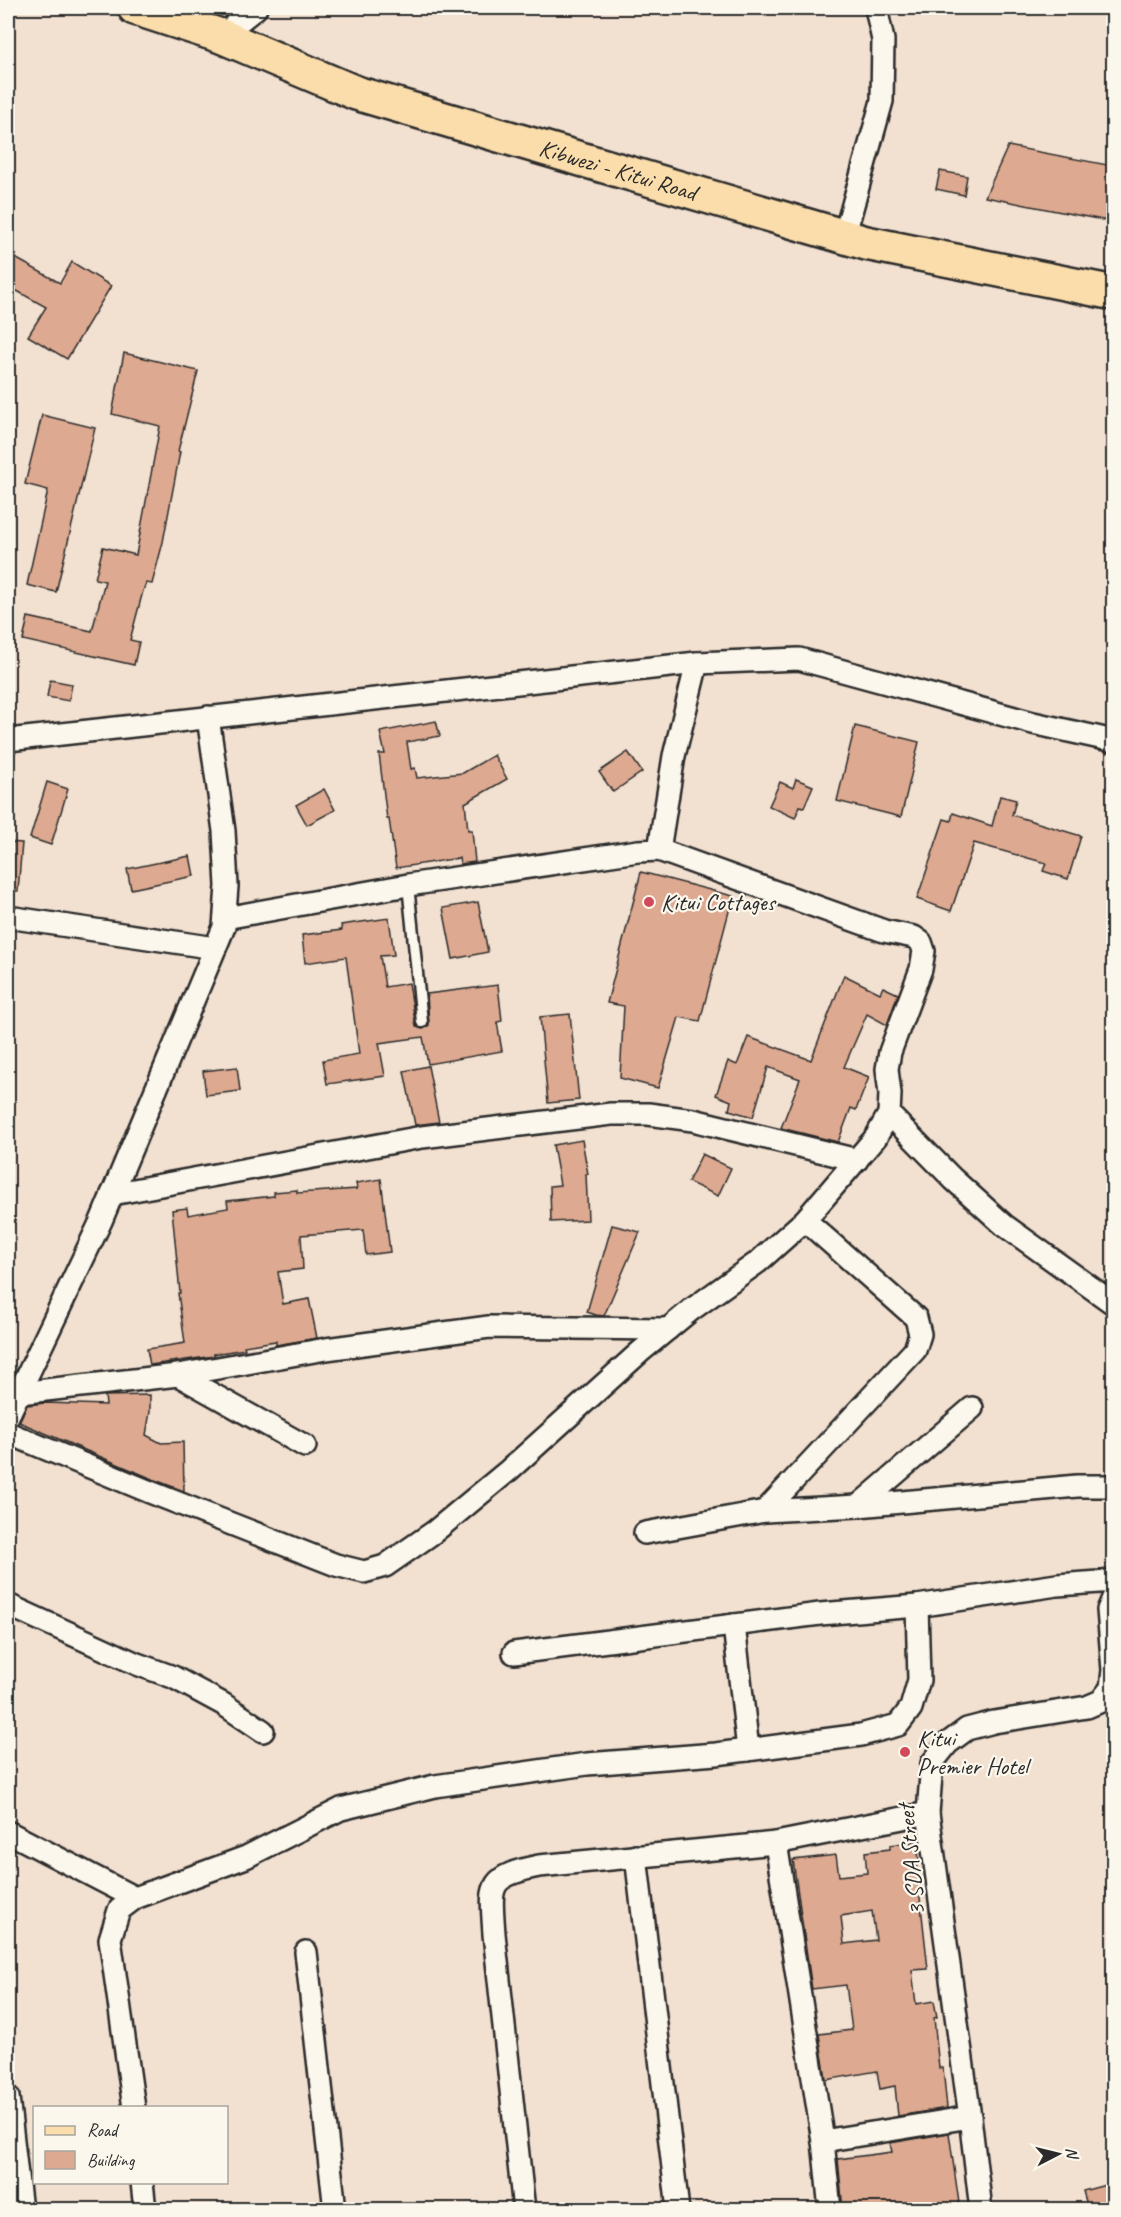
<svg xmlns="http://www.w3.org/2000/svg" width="1121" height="2217" viewBox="0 0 1121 2217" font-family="Caveat,sans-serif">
	<rect width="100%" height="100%" fill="#f2e0d0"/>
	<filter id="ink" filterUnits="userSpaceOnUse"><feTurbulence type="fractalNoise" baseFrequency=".0167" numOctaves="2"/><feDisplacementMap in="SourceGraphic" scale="12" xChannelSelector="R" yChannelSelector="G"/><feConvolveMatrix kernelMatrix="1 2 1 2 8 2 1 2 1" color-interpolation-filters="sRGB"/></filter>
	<g filter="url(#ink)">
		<g fill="#dda990" stroke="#2b2b2b" stroke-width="1.5" fill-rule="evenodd">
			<path d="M1008 146 1113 166V222L985 197Z"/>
			<path d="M940 171 967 176 964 195 936 189Z"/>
			<path d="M8 254 60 283 72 262 111 286 67 359 28 336 46 307 8 286Z"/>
			<path d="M124 353 198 371 178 451 180 452 163 542 152 584 146 583 143 591 130 640 139 642 134 665 23 640 28 617 92 631 105 581 95 579 103 547 136 555 160 426 112 414Z"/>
			<path d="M42 415 95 428 56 592 27 585 48 490 25 484Z"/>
			<path d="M50 680 72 684 69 701 47 697Z"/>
			<path d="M436 721 440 736 407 742 411 769 415 768 417 778 463 773 494 755 507 779 465 803 468 830H472L475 862 460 864 459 858 396 868 389 819H387L379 754H385L380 732Z"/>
			<path d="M855 726 919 742 901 817 837 801Z"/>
			<path d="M628 752 642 772 613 792 599 772Z"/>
			<path d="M796 779 813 786 804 807 800 806 795 818 769 806 780 782 793 788Z"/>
			<path d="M47 782 68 789 51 845 30 838Z"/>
			<path d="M324 789 335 810 307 825 296 805Z"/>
			<path d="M1000 796 1016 800 1012 815 1081 836 1068 879 1043 871 1046 863 974 843 951 911 917 899 944 819 951 821 953 813 992 826Z"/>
			<path d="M8 842 22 843 18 891H8Z"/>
			<path d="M190 856 194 876 131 889 127 869Z"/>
			<path d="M641 872 733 896 700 1021 679 1017 658 1088 620 1078 624 1006 607 1003Z"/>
			<path d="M478 902 488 952 453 959 443 908Z"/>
			<path d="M389 918 394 955 380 956 385 987 409 983 416 1027 423 1029 429 1025 427 994 498 985 502 1021 497 1022 502 1051 428 1064 423 1037 379 1043 385 1076 327 1084 323 1060 359 1054 346 957 305 963 302 935 342 930 341 925Z"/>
			<path d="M844 975 880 993 883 987 898 994 887 1025 867 1014 844 1067 869 1077 856 1110 851 1108 838 1142 781 1128 800 1079 768 1067 753 1117 729 1110 731 1101 716 1095 728 1061 737 1065 748 1037 811 1060Z"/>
			<path d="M570 1014 579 1100 548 1103 540 1017Z"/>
			<path d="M428 1066 439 1122 415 1125 404 1071Z"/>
			<path d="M237 1067 240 1091 206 1095 203 1071Z"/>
			<path d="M582 1140 588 1174H586L588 1220 551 1222 550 1186 560 1185 553 1145Z"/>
			<path d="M702 1154 731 1168 718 1196 688 1182Z"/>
			<path d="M381 1179 390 1252 366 1255 363 1230 301 1235 303 1269 278 1272 283 1304 309 1299 317 1338 276 1345V1341L244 1346 245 1349 214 1354V1356L150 1365 147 1349 185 1343 178 1293H180L172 1210 187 1208 188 1215 228 1208 227 1201 274 1196V1192L297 1190V1193L357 1189 356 1183Z"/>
			<path d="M612 1225 640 1232 604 1316 596 1315 587 1312Z"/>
			<path d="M150 1395V1412L146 1435 161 1443 183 1442 184 1491 155 1480 19 1422 27 1405 45 1403 106 1405 105 1396Z"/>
			<path d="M917 1841 919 1861H916L928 1969 912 1970 916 2004 934 2001 937 2017 934 2018 939 2068H943L947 2108 898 2116 895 2086 880 2089 877 2071 826 2080 819 2034 852 2030 846 1985 812 1989 793 1860 836 1855 839 1876 867 1873 865 1852 890 1849V1845ZM872 1911 876 1940 844 1944 841 1916Z"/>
			<path d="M949 2133 960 2210H843L838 2159 892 2152 890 2143Z"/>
			<path d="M1113 2183V2199L1087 2205 1083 2191Z"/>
		</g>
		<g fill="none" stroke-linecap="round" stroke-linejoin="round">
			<defs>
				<path id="service" d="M408 885 422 1022"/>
				<g id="minor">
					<path d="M221 36 256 8"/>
					<path d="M844 237 882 101 883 40 876 8"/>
					<path d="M8 740 697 663 799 659 1033 723 1114 741"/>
					<path d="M8 917 215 948"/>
					<path d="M225 918 408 885 638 851 659 850 674 756 697 663"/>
					<path d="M889 1114 953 1179 1004 1225 1114 1304"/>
					<path d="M112 1194 422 1137 611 1114H648L693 1120 857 1160"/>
					<path d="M178 1375 305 1446"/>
					<path d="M19 1393 178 1375 326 1349 489 1327 668 1329"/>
					<path d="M8 1416 101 1221 224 927 227 886 224 831 208 717"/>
					<path d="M8 1433 150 1492 336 1565 364 1572 385 1566 434 1532 509 1470 640 1352 691 1310 758 1262 805 1220 876 1137 889 1114 890 1094 887 1069 890 1052 921 969 924 951 921 942 914 937 884 931 659 850"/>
					<path d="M858 1506 972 1408"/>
					<path d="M765 1511 915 1350 920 1334 916 1318 805 1220"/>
					<path d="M645 1533 765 1511 858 1506 1077 1486H1114"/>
					<path d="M8 1605 137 1664 173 1677 223 1704 263 1731"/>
					<path d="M734 1625 748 1750"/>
					<path d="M514 1653 820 1614 917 1606 1057 1585 1114 1581"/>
					<path d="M8 1832 135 1898"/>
					<path d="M776 1843 823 2141 830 2210"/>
					<path d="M636 1856 678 2210"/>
					<path d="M306 1952 335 2210"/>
					<path d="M8 2097 21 2210"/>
					<path d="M134 2108 110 1939 119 1910 135 1898 246 1857 341 1809 435 1786 587 1764 716 1754 861 1735 898 1725 911 1708 919 1680 917 1606"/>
					<path d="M823 2141 970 2117"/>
					<path d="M142 2182 145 2210"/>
					<path d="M524 2210 494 1934C491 1885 486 1877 539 1866L776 1843 928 1813"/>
					<path d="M981 2210 970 2117 928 1813 932 1763 948 1743 967 1729 994 1722 1087 1707 1101 1701 1111 1688 1113 1670 1108 1610 1114 1596"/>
				</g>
				<g id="primary">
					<path id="s1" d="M135 8 221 36 356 93 866 243 1114 293"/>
				</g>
			</defs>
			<use href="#service" stroke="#2b2b2b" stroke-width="15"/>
			<use href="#minor" stroke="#2b2b2b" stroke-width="26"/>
			<use href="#primary" stroke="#2b2b2b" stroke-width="38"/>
			<use href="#service" stroke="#fbf7ec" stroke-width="10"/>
			<use href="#minor" stroke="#fbf7ec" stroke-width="21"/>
			<use href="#primary" stroke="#fbddab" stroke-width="33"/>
		</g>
	</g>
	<g fill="#d1495b" stroke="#fbf7ec" stroke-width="2">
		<circle cx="649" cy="902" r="6"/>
		<circle cx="905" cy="1752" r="6"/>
	</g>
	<g text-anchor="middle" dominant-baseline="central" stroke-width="4.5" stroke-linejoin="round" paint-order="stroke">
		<g font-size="24" fill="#2b2b2b" stroke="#fbf7ec">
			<text stroke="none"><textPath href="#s1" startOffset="510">Kibwezi - Kitui Road</textPath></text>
			<text transform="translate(911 1860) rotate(-96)">3 SDA Street</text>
		</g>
		<g font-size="24" fill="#2b2b2b" stroke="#fbf7ec" text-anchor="start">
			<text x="661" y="902">Kitui Cottages</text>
			<text x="917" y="1738">Kitui<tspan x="917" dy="28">Premier Hotel</tspan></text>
		</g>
	</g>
	<rect width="1121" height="2217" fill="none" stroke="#fbf7ec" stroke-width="30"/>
	<rect x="15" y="15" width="1091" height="2187" fill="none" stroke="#2b2b2b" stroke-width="2" filter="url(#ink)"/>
	<rect x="33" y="2106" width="195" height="78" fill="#fbf7ec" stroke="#a8a59f" stroke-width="1.5"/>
	<rect x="45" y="2126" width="30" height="9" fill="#fbddab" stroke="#a8a59f" stroke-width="1.5"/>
	<text x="87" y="2136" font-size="18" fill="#2b2b2b">Road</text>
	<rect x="45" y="2151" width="30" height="18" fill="#dda990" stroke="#a8a59f" stroke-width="1.5"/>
	<text x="87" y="2166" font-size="18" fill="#2b2b2b">Building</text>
	<g transform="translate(1058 2154) rotate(83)" stroke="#fbf7ec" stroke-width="4.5" paint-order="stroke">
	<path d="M0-4.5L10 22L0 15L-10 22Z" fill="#2b2b2b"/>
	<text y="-9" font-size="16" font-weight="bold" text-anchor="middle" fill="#2b2b2b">N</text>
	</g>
</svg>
